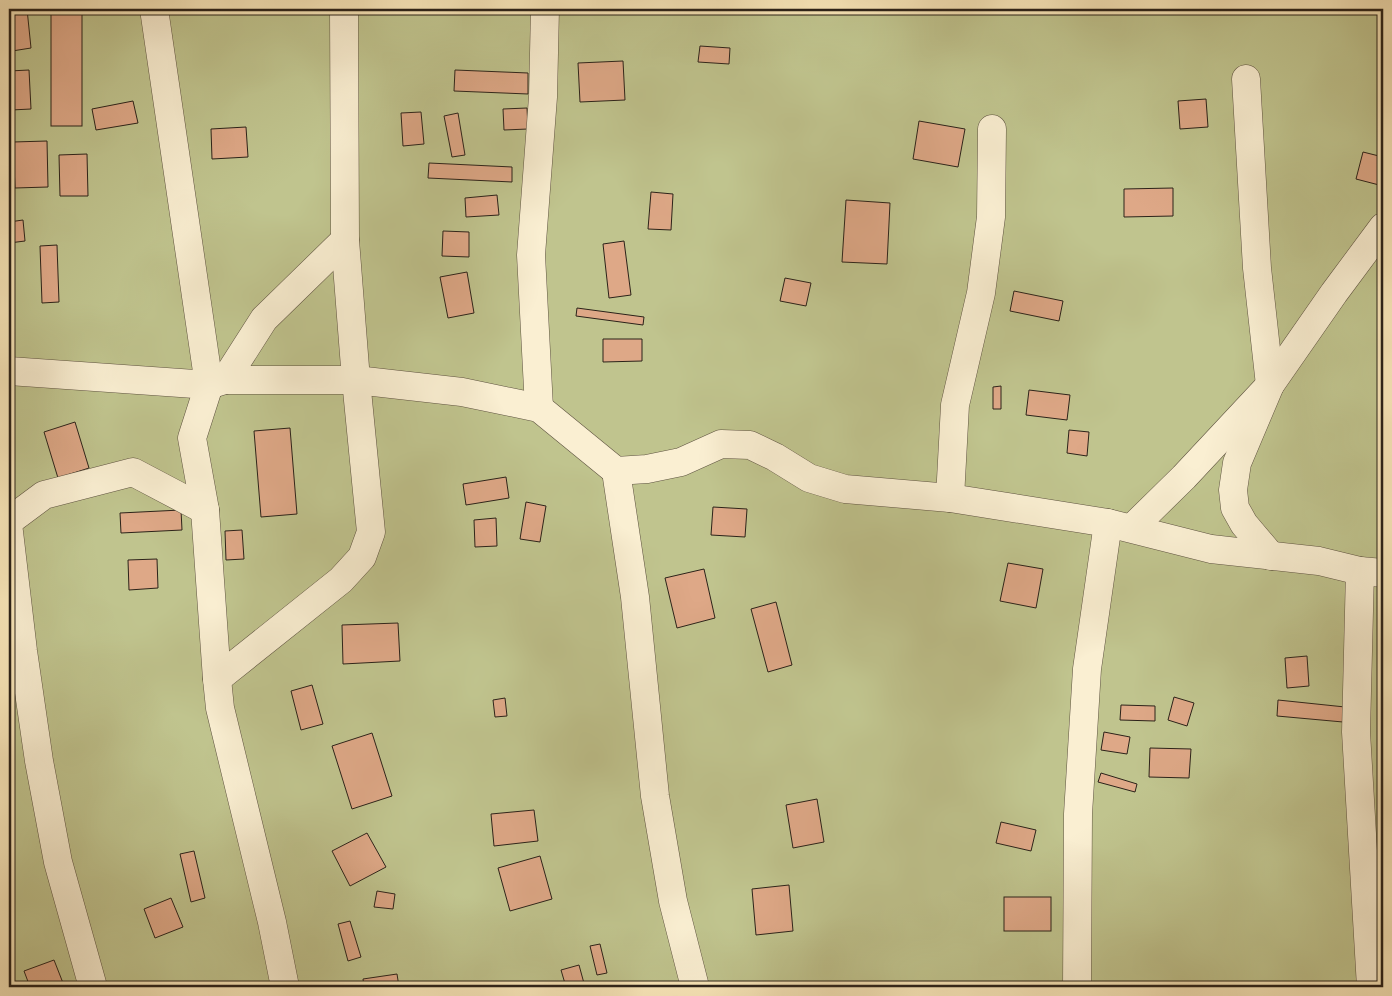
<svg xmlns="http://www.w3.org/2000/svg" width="1392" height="996" viewBox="0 0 1392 996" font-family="'IM FELL Great Primer',serif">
	<rect width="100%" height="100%" fill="#f8e6b9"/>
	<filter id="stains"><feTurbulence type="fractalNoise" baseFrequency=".004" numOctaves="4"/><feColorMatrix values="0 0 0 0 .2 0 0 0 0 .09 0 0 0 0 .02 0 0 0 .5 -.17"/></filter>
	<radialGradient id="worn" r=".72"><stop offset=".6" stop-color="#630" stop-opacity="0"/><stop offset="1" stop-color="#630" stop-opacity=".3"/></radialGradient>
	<rect fill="#c0c48e" stroke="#767354" x="9" y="9" width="1374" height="978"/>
	<g fill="#dea887" stroke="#2b2219">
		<path d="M9 9H27L31 48 12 51Z"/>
		<rect x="51" y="9" width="31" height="117"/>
		<path d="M700 46 730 48 729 64 698 62Z"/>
		<path d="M623 61 625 100 580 102 578 63Z"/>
		<path d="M29 70 31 109 11 110 9 71Z"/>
		<path d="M455 70 528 73V94L454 91Z"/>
		<path d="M1206 99 1208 127 1180 129 1178 101Z"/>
		<path d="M133 101 138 123 96 130 92 109Z"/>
		<path d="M527 108 528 129 504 130 503 109Z"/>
		<path d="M421 112 424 144 403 146 401 113Z"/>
		<path d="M458 113 465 155 452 157 444 116Z"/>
		<path d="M919 121 965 129 958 167 913 159Z"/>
		<path d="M246 127 248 157 212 159 211 129Z"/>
		<path d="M47 141 48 187 15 188 13 142Z"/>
		<path d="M1363 152 1383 157V186L1356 179Z"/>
		<path d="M87 154 88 196H60L59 155Z"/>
		<path d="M429 163 512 167V182L428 178Z"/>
		<path d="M1173 188V216L1124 217V189Z"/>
		<path d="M651 192 673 194 671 230 648 229Z"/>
		<path d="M497 195 499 215 466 217 465 198Z"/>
		<path d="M846 200 890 203 887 264 842 262Z"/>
		<path d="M23 220 25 241 9 243V222Z"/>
		<path d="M443 231 469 232V257L442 256Z"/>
		<path d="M624 241 631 295 609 298 603 244Z"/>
		<path d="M57 245 59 302 42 303 40 246Z"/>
		<path d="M467 272 474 313 448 318 440 277Z"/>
		<path d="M785 278 811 283 806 306 780 301Z"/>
		<path d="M1014 291 1063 301 1059 321 1010 311Z"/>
		<path d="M577 308 644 317 643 325 576 316Z"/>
		<path d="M603 339H642V361L603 362Z"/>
		<path d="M1001 386V409H993V387Z"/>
		<path d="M1029 390 1070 395 1067 420 1026 415Z"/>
		<path d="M75 422 89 468 58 478 44 432Z"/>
		<path d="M290 428 297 514 261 517 254 431Z"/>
		<path d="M1069 430 1089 432 1087 456 1067 453Z"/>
		<path d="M506 477 509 498 466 505 463 484Z"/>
		<path d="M526 502 546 506 540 542 520 539Z"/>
		<path d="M713 507 747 509 745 537 711 535Z"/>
		<path d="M181 510 182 530 121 533 120 513Z"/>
		<path d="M496 518 497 546 475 547 474 520Z"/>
		<path d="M242 530 244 559 226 560 225 531Z"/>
		<path d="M157 559 158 588 129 590 128 560Z"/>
		<path d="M1008 563 1043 569 1036 608 1000 601Z"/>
		<path d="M704 569 715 618 677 628 665 578Z"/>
		<path d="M776 602 792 665 768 672 751 609Z"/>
		<path d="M398 623 400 661 343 664 342 625Z"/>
		<path d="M1307 656 1309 686 1287 688 1285 658Z"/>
		<path d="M312 685 323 724 301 730 291 691Z"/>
		<path d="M1174 697 1194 703 1187 726 1168 720Z"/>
		<path d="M505 698 507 716 495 717 493 700Z"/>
		<path d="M1278 700 1345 707 1343 722 1277 716Z"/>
		<path d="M1121 705 1155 706V721L1120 720Z"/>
		<path d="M1104 732 1130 737 1127 754 1101 750Z"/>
		<path d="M372 733 392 796 352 809 332 746Z"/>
		<path d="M1150 748 1191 749 1189 778 1149 777Z"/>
		<path d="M1101 773 1137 784 1135 792 1098 782Z"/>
		<path d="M817 799 824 842 793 848 786 805Z"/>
		<path d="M534 810 538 841 494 846 491 814Z"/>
		<path d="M1001 822 1036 830 1031 851 996 843Z"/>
		<path d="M367 833 386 867 350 886 332 851Z"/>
		<path d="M194 851 205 898 191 902 180 854Z"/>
		<path d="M540 856 552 899 510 911 498 868Z"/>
		<path d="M789 885 793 931 756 935 752 889Z"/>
		<path d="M377 891 395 894 393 909 374 907Z"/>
		<rect x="1004" y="897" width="47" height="34"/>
		<path d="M171 898 183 927 155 938 144 909Z"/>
		<path d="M350 921 361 957 348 961 338 924Z"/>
		<path d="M600 944 607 973 597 975 590 946Z"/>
		<path d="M54 960 63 983 52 987H30L24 971Z"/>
		<path d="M579 965 585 987H566L561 970Z"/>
		<path d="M397 974 399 987H364L363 979Z"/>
	</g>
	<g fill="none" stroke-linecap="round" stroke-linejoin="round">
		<defs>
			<g id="street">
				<path d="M154 9 209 385 192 438 205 510 217 679 220 708 272 922 285 987"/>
				<path d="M1246 79 1257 268 1270 385 1237 463 1233 490 1235 508 1244 524 1271 556"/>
				<path d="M9 371 209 385 225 380H356L462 392 539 408 616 471 647 469 681 462 721 444 750 445 775 457 809 478 845 489 950 498 1108 523 1211 549 1319 561 1360 571 1383 573"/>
				<path d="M225 380 264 319 345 240"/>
				<path d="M539 408 531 255 543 97 545 9"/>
				<path d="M616 471 635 597 655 796 673 901 695 987"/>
				<path d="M950 498 955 405 981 293 991 217 992 129"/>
				<path d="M9 521 44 495 133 472 205 510"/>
				<path d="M1132 528 1184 477 1270 385 1334 293 1383 227"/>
				<path d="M9 532 23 651 39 761 58 862 93 987"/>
				<path d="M1360 571 1356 732 1371 987"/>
				<path d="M217 679 341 580 362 557 371 532 356 380 345 240 344 9"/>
				<path d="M1077 987 1078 814 1087 669 1108 523"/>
			</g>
		</defs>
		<use href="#street" stroke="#5e5341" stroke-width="29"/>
		<use href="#street" stroke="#faefd2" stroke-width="28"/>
	</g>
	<rect width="1392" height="996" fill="none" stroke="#f8e6b9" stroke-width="30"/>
	<rect x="10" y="10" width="1372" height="976" fill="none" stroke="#2b2219" stroke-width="2.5"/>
	<rect x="15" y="15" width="1362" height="966" fill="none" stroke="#2b2219"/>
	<rect width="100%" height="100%" filter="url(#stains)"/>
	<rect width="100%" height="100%" fill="url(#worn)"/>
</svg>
